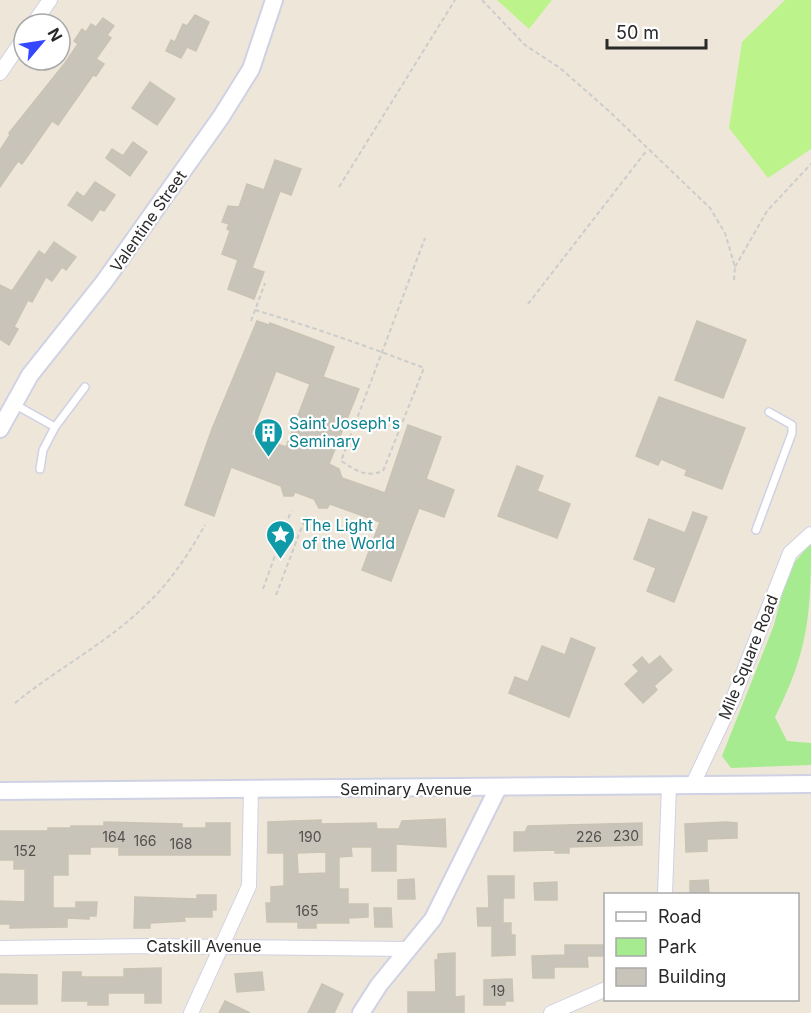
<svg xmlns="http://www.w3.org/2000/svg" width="811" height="1013" viewBox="0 0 811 1013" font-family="Inter,sans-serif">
	<rect width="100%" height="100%" fill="#eee7d9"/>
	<path fill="#a6eb8f" d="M811 543C811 615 808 652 775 717L787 741 811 743V765L731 768 722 756 774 625 788 570Z"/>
	<g fill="#bcf38a">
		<path d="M497 0H552L529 29Z"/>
		<path d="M785 0H811V149L768 178 729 128 742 42Z"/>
	</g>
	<g fill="#c9c4b9" stroke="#c9c3b3" stroke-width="1.5" fill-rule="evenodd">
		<path d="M195 15 209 22 196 51 187 47 181 58 166 51 171 40 175 42 183 24 187 26Z"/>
		<path d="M103 18 114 26 107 35 111 38 96 59 104 64 96 76 93 75 58 125 52 121 22 164 18 161 0 187V150L10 135 9 133 65 63 78 44 74 41 82 29 86 32 91 24 96 27Z"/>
		<path d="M150 82 175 99 157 125 132 108Z"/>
		<path d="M133 142 147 152 130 176 106 158 112 149 123 156Z"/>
		<path d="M275 160 301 169 291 195 280 191 252 268 264 272 254 299 228 289 238 260 222 254 230 231 227 229 229 224 222 222 228 206 239 207 247 184 264 190Z"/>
		<path d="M95 182 115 195 104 211 100 209 92 221 68 205 77 192 84 197Z"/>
		<path d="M54 242 76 257 66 270 62 267 52 281 46 277 32 302 28 300 14 327 18 329 9 345 0 339V285L12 291 39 251 45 255Z"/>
		<path d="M257 321 269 325 270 323 334 347 323 377 359 389 329 464 339 469 342 478 385 493 408 425 441 437 426 479 454 490 444 517 419 508 391 581 362 570 380 522 330 504 327 508H319L314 499 295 492 293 496H284L281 486 231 467 214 516 185 505 212 429ZM276 371 310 384 286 447 251 435Z"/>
		<path d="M697 321 746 340 723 398 675 380Z"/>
		<path d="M659 397 745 428 722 489 685 475 687 470 661 459 658 465 636 456Z"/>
		<path d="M517 466 543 476 537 491 570 504 557 538 498 516Z"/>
		<path d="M693 512 707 517 674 602 647 591 656 568 634 559 649 519 685 533Z"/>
		<path d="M571 638 595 648 569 717 509 693 515 677 528 682 542 646 565 655Z"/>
		<path d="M660 656 672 670 654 686 657 690 643 703 625 684 639 671 633 665 642 657 649 665Z"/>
		<path d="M445 819 446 847 396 844V871H372V847H351L352 856 339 857V889H348V904H368V917L348 918 349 923H316V928H298V922H267L266 903H271V887L284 886V853H268V822L321 820V824L376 823 377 829H399L402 821ZM326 852V873L298 874 297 853Z"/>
		<path d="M104 822 182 824V828H206V823H230V855H119V847H90V854H68V875H53V908H76V902H97L96 916H89V919L67 918V927L10 928V924H0V901L25 902V869H14V860H0V831H48V828H71V826H104Z"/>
		<path d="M726 822 737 823V838L707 839V851L686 852 685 824Z"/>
		<path d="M642 823V845L569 847V853H555V850L514 851V832H525L528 826Z"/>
		<path d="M488 876H514V898H503V923H511V935H515V955L492 956V926H478L477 908H489Z"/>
		<path d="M414 879 415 899H398V880Z"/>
		<path d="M708 880 709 894 690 892V881Z"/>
		<path d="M557 882V900H535L534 883Z"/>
		<path d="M197 895H216V910H212V917H184L185 921 150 923V928H134L135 897 197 899Z"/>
		<path d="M374 908H391L392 927H375Z"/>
		<path d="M565 945H606V956H587L588 967H554V978H533L532 956 565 955Z"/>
		<path d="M455 953V997L464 996V1013H408V992H436L435 960H438V954Z"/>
		<path d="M161 968V1003H145V993H108V1005H88V1001H62L63 972H81V977H124V969Z"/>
		<path d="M262 972 264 990 237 992 235 974Z"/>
		<path d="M0 974 37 975V1004H0Z"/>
		<path d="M512 979 513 1001H505V1005H484V980Z"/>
		<path d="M322 984 343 994 334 1013H308Z"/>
		<path d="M225 1001 250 1013H219Z"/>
	</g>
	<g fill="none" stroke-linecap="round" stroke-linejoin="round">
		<defs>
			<g id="service">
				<path d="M14 404 55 427 85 387"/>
				<path d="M40 469 43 450 55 427"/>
				<path d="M756 530 792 433V425L769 412"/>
			</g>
			<g id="minor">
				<path d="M33 24 50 0"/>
				<path d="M0 73 24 38"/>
				<path d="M692 786 733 699 790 553 811 534"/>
				<path d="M665 894 669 786"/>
				<path d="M0 948 150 946 407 949"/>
				<path d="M191 1013 249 886 251 790"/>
				<path d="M551 1013 606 989"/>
			</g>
			<g id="tertiary">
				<path d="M0 429 30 375 104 282 221 117 251 69 274 0"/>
				<path d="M0 791 811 784"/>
				<path d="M361 1013 379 985 433 919 498 788"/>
			</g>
		</defs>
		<use href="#service" stroke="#cfd1e4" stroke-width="10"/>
		<use href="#minor" stroke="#cfd1e4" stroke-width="16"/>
		<use href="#tertiary" stroke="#cfd1e4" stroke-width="20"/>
		<g stroke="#ccc" stroke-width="2" stroke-dasharray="4.5 3" stroke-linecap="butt">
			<path d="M482 0 525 45 560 68 610 112 710 208 725 233 735 267 734 280"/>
			<path d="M339 187 455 0"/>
			<path d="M735 267 767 211 811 164"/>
			<path d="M528 304 647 150"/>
			<path d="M255 310C313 327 369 347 424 368L383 471C365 478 356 470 341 461L425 238"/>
			<path d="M251 321 265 283"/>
			<path d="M263 589 291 511"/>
			<path d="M276 595 306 516"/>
			<path d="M15 703C58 668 109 642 148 603 171 581 190 552 205 525"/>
		</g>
		<use href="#service" stroke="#fff" stroke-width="7"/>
		<use href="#minor" stroke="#fff" stroke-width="14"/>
		<use href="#tertiary" stroke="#fff" stroke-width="16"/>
	</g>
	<defs>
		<symbol id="building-pin" viewBox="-11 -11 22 30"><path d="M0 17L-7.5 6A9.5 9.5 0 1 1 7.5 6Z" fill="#0f9aa8" stroke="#fff"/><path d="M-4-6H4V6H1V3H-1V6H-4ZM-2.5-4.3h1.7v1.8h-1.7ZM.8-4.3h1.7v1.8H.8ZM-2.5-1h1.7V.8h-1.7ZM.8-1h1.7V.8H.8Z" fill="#fff"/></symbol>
		<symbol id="sight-pin" viewBox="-11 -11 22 30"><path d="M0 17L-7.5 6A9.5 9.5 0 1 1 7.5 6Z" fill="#0f9aa8" stroke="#fff"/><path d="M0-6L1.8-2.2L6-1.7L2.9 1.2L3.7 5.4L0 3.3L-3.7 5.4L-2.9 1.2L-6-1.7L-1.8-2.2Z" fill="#fff"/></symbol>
	</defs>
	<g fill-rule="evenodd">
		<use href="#building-pin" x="252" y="416" width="33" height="45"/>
		<use href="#sight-pin" x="264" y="518" width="33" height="45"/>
	</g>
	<g text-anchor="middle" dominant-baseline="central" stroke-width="4.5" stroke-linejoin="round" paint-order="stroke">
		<g font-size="14" fill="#51504d">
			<text x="626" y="835">230</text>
			<text x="114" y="836">164</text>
			<text x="310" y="836">190</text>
			<text x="589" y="836">226</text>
			<text x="145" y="840">166</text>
			<text x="181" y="843">168</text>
			<text x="25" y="850">152</text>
			<text x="307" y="910">165</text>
			<text x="498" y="990">19</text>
		</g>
		<g font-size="16" fill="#292929" stroke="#fff">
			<text transform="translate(148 221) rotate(-55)">Valentine Street</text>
			<text transform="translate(748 657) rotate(-68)">Mile Square Road</text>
			<text x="406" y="789">Seminary Avenue</text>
			<text x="204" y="946">Catskill Avenue</text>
		</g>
		<g font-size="16" fill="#0d838f" stroke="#fff" text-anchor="start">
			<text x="289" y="423">Saint Joseph's<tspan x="289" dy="18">Seminary</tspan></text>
			<text x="302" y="525">The Light<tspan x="302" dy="18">of the World</tspan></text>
		</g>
	</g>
	<rect x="604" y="893" width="195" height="108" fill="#ffffff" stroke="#a9a9a9" stroke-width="1.5"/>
	<rect x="616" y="912" width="30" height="9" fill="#ffffff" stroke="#a9a9a9" stroke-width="1.5"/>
	<text x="658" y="923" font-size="18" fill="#292929">Road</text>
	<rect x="616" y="938" width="30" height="18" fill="#a6eb8f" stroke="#a9a9a9" stroke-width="1.5"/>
	<text x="658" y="953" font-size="18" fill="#292929">Park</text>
	<rect x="616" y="968" width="30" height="18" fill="#c9c4b9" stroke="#a9a9a9" stroke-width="1.5"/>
	<text x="658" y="983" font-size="18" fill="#292929">Building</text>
	<g transform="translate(42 42) rotate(61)"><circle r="28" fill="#ffffff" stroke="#a9a9a9" stroke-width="1.5"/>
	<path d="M0-4.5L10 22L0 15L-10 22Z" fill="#3547ff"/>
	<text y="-9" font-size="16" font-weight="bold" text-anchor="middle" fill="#292929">N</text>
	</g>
	<path d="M607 39v9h99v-9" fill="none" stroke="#292929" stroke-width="3"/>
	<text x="616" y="39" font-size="18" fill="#292929" stroke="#ffffff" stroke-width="4.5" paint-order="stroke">50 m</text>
</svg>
